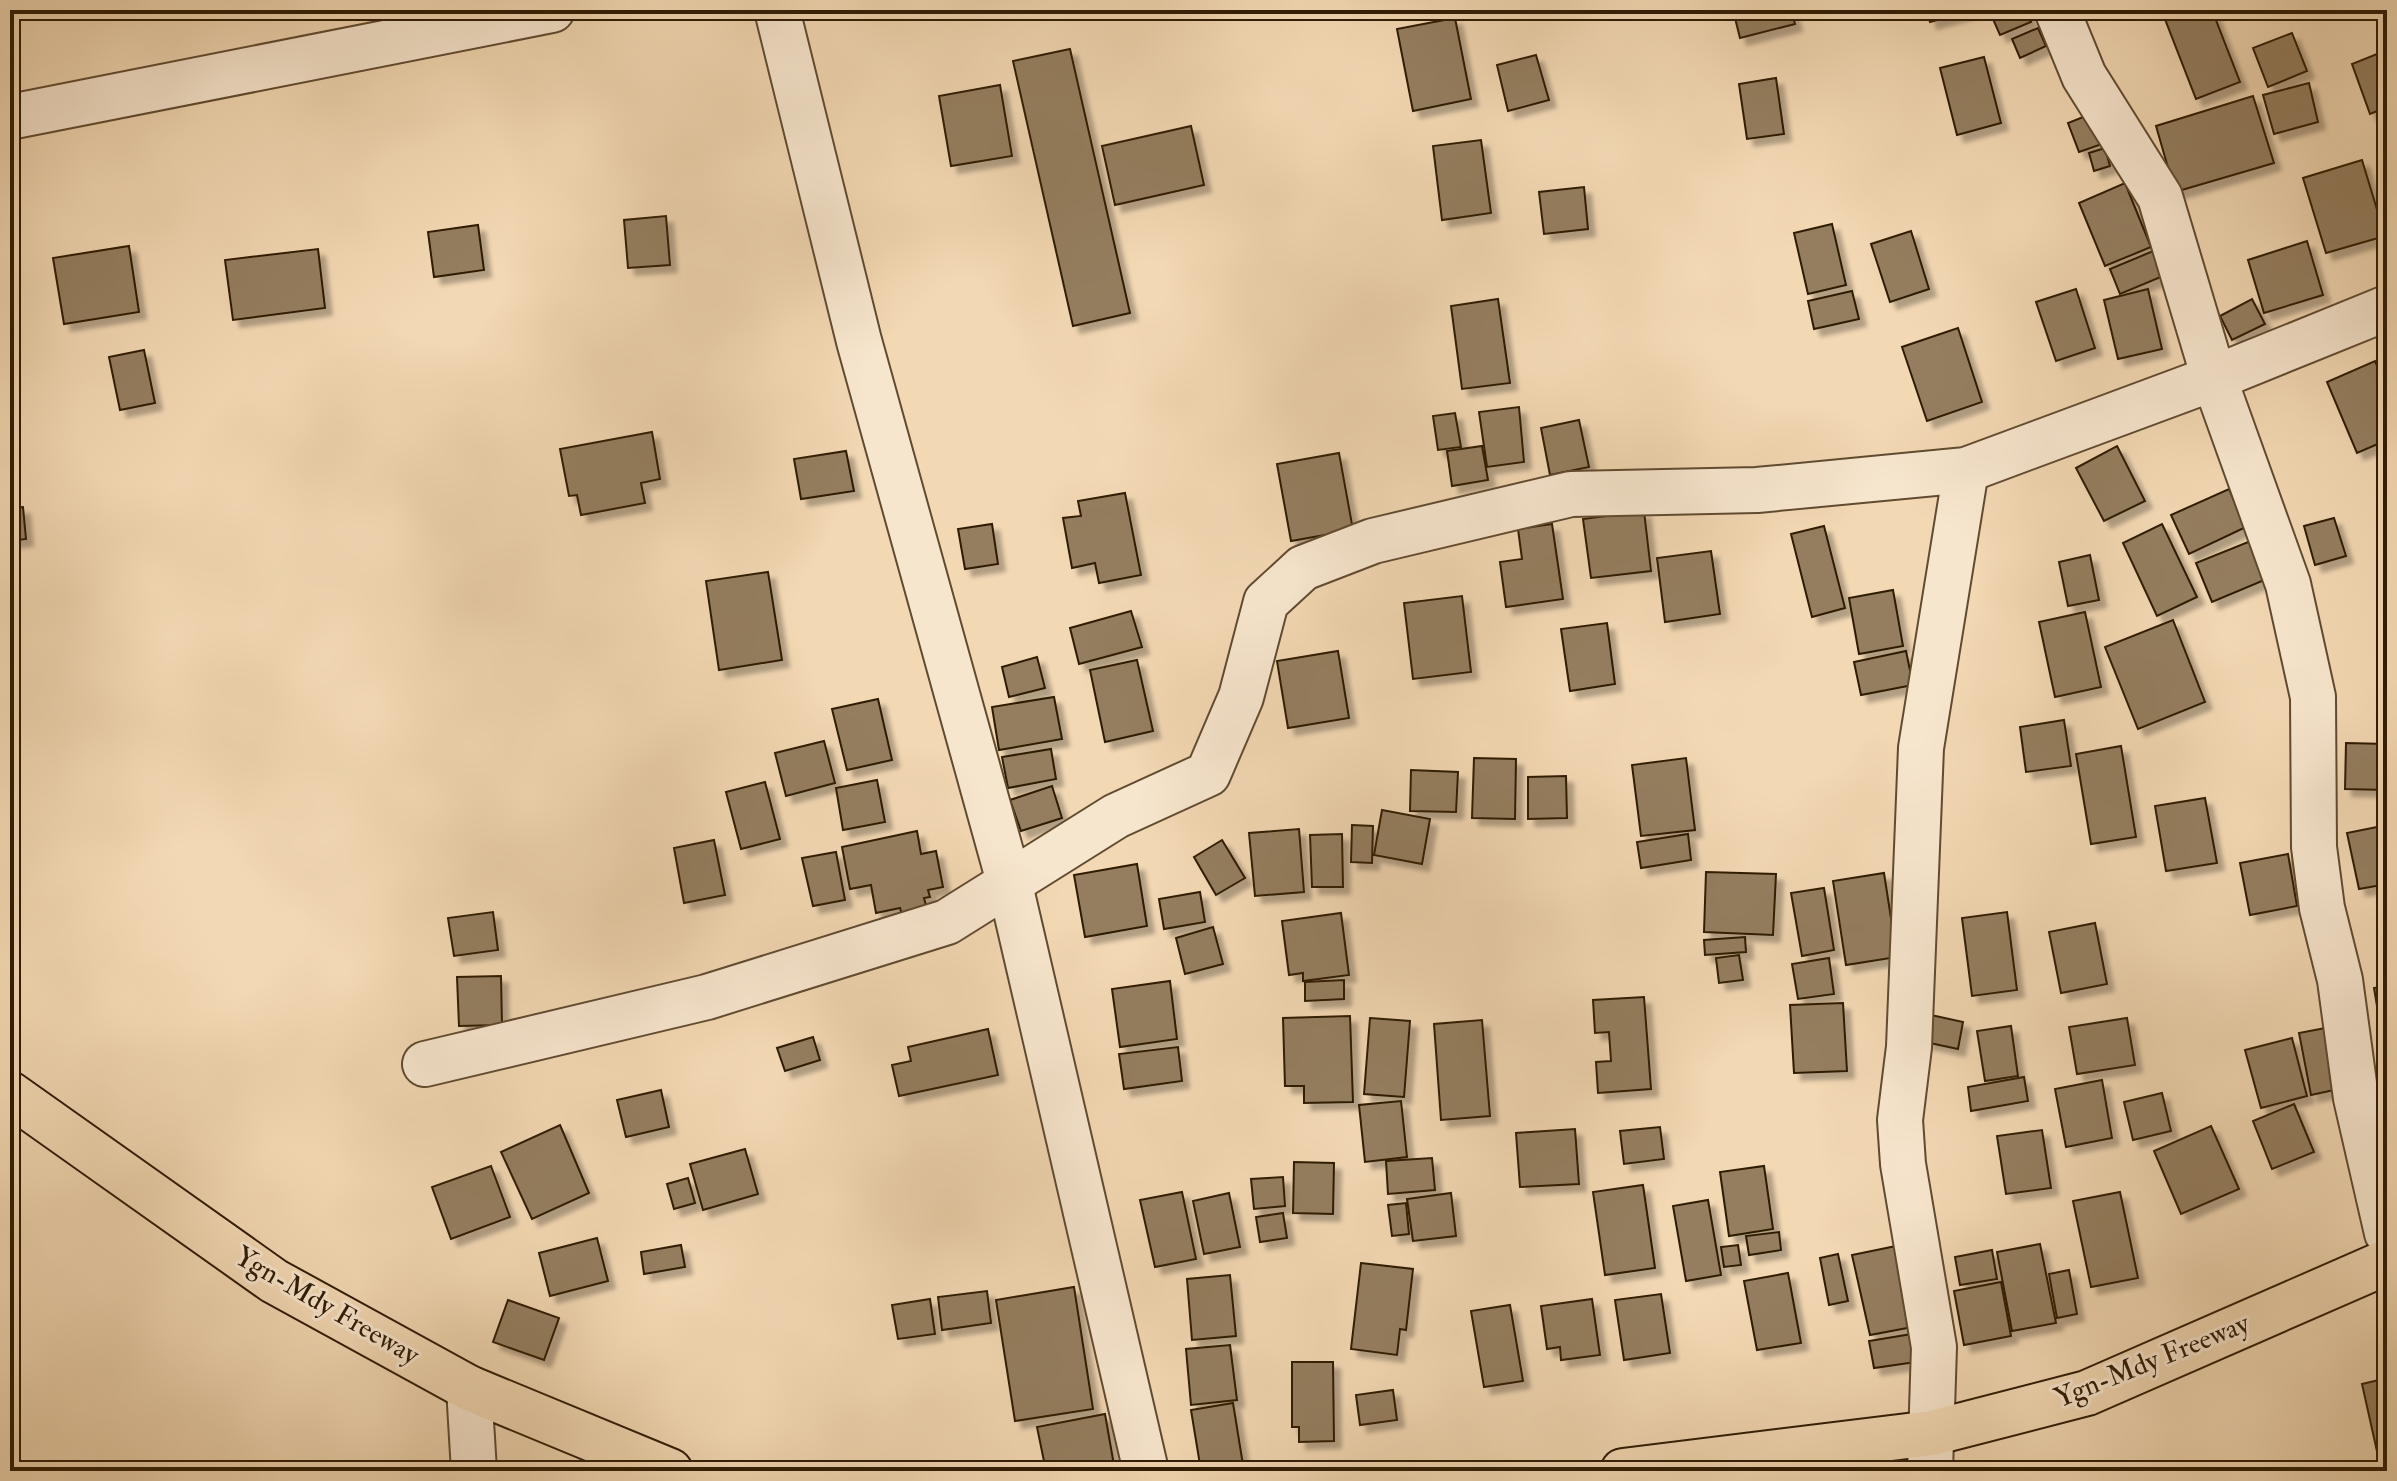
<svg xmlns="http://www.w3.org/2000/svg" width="2397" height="1481" viewBox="0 0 2397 1481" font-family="'IM FELL Double Pica',serif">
	<defs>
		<filter id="shadow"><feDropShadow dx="7" dy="7" stdDeviation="2" flood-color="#0004"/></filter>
	</defs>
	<rect width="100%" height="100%" fill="#f2d8b3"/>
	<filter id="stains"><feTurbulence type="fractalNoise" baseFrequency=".0025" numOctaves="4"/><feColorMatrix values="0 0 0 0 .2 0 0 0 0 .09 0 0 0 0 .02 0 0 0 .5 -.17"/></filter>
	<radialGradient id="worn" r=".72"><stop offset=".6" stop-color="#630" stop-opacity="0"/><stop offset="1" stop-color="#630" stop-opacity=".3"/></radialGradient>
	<g fill="#947e5f" stroke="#2f1c04" stroke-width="2" filter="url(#shadow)">
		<path d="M1733 10H1791L1795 24 1740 38Z"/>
		<path d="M1927 10H1974L1930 22Z"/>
		<path d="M1989 10H2026L2031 22 2000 35Z"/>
		<path d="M2174 10H2212L2240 82 2196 99 2163 14Z"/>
		<path d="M1455 18 1471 99 1413 111 1397 29Z"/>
		<path d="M2038 28 2046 46 2020 58 2012 39Z"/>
		<path d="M2292 33 2307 71 2268 87 2253 48Z"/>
		<path d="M1070 49 1130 313 1073 326 1013 61Z"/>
		<path d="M2387 50V107L2370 114 2352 64Z"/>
		<path d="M1536 55 1549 100 1508 111 1497 65Z"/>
		<path d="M1984 57 2001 123 1957 135 1940 68Z"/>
		<path d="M1776 78 1784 134 1747 139 1739 84Z"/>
		<path d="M2309 83 2318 122 2274 134 2263 95Z"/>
		<path d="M1000 85 1012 156 951 166 939 96Z"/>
		<path d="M2253 96 2274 163 2175 192 2156 126Z"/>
		<path d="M2093 113 2105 143 2079 152 2068 123Z"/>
		<path d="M1191 126 1204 185 1115 205 1102 146Z"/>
		<path d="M1481 140 1491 213 1442 220 1433 146Z"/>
		<path d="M2105 148 2110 166 2094 171 2089 153Z"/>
		<path d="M2362 160 2385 236 2326 253 2303 178Z"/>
		<path d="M2125 183 2151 247 2105 266 2079 203Z"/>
		<path d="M1584 187 1588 229 1544 234 1539 192Z"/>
		<path d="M666 216 670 265 628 268 624 220Z"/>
		<path d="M1832 224 1846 285 1808 294 1794 233Z"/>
		<path d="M478 225 484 270 434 277 428 232Z"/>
		<path d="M1911 231 1929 289 1890 302 1871 244Z"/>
		<path d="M2307 241 2323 295 2264 313 2248 260Z"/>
		<path d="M129 246 139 312 64 324 53 258Z"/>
		<path d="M318 249 325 308 233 320 225 260Z"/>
		<path d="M2158 249 2168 274 2120 294 2110 269Z"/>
		<path d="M2076 289 2095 348 2056 361 2036 302Z"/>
		<path d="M2148 289 2162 349 2118 359 2104 300Z"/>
		<path d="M1852 291 1859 319 1814 329 1808 301Z"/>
		<path d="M1498 299 1510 383 1462 389 1451 306Z"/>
		<path d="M2252 299 2265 324 2232 340 2220 316Z"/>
		<path d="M1958 328 1982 402 1927 421 1902 347Z"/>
		<path d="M144 350 155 403 120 410 109 357Z"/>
		<path d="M2375 361 2387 391V440L2357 453 2327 382Z"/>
		<path d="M1519 407 1524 462 1487 467 1479 412Z"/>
		<path d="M1455 413 1461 447 1438 450 1433 416Z"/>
		<path d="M1579 420 1589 467 1550 475 1541 428Z"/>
		<path d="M652 432 660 479 641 483 645 503 581 515 577 495 569 496 560 449Z"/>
		<path d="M1482 446 1488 480 1452 486 1447 451Z"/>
		<path d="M2117 446 2145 501 2104 521 2076 468Z"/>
		<path d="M846 451 854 491 801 499 794 459Z"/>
		<path d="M1339 453 1353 530 1291 541 1277 464Z"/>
		<path d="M2229 489 2246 527 2189 554 2171 515Z"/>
		<path d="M1125 493 1141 575 1099 583 1095 563 1072 568 1063 518 1081 516 1078 501Z"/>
		<path d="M23 507 26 539 10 541V508Z"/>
		<path d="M1644 511 1651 571 1591 578 1583 519Z"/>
		<path d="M2334 518 2346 556 2315 565 2304 526Z"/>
		<path d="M992 524 998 564 965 569 958 529Z"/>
		<path d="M1552 524 1563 599 1506 607 1500 562 1522 559 1518 529Z"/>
		<path d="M2162 524 2197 597 2157 616 2123 543Z"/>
		<path d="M1824 526 1845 608 1812 617 1791 534Z"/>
		<path d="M2258 538 2274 576 2212 602 2196 563Z"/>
		<path d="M1711 551 1720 614 1665 622 1657 558Z"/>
		<path d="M2090 555 2099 600 2068 606 2059 562Z"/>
		<path d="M768 572 782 660 719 670 706 581Z"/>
		<path d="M1893 590 1903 646 1859 654 1849 598Z"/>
		<path d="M1462 596 1471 672 1413 679 1404 603Z"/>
		<path d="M1131 611 1142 647 1079 664 1070 628Z"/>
		<path d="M2085 612 2101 687 2055 697 2039 622Z"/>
		<path d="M2173 620 2205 702 2138 729 2105 647Z"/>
		<path d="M1607 623 1615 684 1570 691 1561 629Z"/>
		<path d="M1338 651 1349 718 1288 728 1277 661Z"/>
		<path d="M1906 651 1913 685 1861 695 1854 662Z"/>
		<path d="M1037 657 1045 688 1009 697 1002 667Z"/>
		<path d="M1137 660 1153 731 1105 742 1090 670Z"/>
		<path d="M1054 697 1062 739 999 750 992 707Z"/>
		<path d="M878 699 892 760 847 770 832 709Z"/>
		<path d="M2064 720 2071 766 2026 772 2020 727Z"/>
		<path d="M824 741 835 783 786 796 775 753Z"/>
		<path d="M2346 743 2387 744V790L2345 789Z"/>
		<path d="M2121 746 2136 837 2091 844 2076 754Z"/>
		<path d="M1051 749 1056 779 1008 788 1002 757Z"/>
		<path d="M1474 758 1516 759 1515 819 1472 818Z"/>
		<path d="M1686 758 1695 830 1641 836 1632 765Z"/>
		<path d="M1411 770 1458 772 1456 812 1410 811Z"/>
		<path d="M1566 776 1567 818 1528 819V777Z"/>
		<path d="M877 780 885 822 843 830 836 788Z"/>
		<path d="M765 782 780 839 741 849 726 792Z"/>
		<path d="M1052 786 1062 818 1021 831 1010 800Z"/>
		<path d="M2205 798 2217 863 2166 871 2155 806Z"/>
		<path d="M1382 810 1430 819 1422 864 1374 855Z"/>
		<path d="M1352 825 1373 826 1372 863 1351 862Z"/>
		<path d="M2387 825V884L2359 889 2347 833Z"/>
		<path d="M1299 829 1304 892 1255 896 1249 833Z"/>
		<path d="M917 831 921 854 936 851 943 887 928 890 930 897 924 898 927 909 902 915 900 908 876 913 871 885 850 889 842 847Z"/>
		<path d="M1342 834 1343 887H1312L1310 835Z"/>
		<path d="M1688 834 1691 860 1641 868 1637 842Z"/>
		<path d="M714 840 725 895 684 903 674 848Z"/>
		<path d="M1222 840 1245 878 1216 895 1194 857Z"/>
		<path d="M836 852 845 900 813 906 802 858Z"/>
		<path d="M2288 854 2297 906 2250 915 2240 863Z"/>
		<path d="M1137 864 1147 926 1085 937 1074 875Z"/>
		<path d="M1706 872 1776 874 1773 935 1704 932Z"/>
		<path d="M1884 873 1897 957 1846 965 1833 881Z"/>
		<path d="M1824 888 1834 950 1802 956 1791 893Z"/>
		<path d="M1200 892 1205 922 1164 929 1159 899Z"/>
		<path d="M493 912 498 950 454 956 448 918Z"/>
		<path d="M2007 912 2017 990 1972 996 1962 918Z"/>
		<path d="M1341 913 1349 975 1303 981V973L1289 975 1282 921Z"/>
		<path d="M2095 923 2107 984 2061 993 2049 932Z"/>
		<path d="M1213 927 1223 964 1185 974 1176 938Z"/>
		<path d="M1745 937 1746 952 1705 955 1704 940Z"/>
		<path d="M1739 955 1743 980 1719 983 1716 958Z"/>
		<path d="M1829 958 1834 994 1798 999 1792 964Z"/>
		<path d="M501 976 502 1025 459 1026 457 977Z"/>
		<path d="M1344 980V999L1305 1001V982Z"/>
		<path d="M1170 981 1177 1039 1120 1047 1112 989Z"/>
		<path d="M2387 986V1029L2381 1030 2374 988Z"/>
		<path d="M1644 997 1651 1089 1598 1093 1596 1062 1611 1061 1609 1032 1595 1033 1593 1000Z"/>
		<path d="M1843 1003 1847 1071 1794 1073 1790 1005Z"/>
		<path d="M1931 1015 1963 1022 1958 1049 1925 1042Z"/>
		<path d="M1350 1016 1353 1102 1304 1103V1086H1285L1283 1018Z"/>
		<path d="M1370 1018 1410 1021 1404 1097 1364 1094Z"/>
		<path d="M2127 1018 2135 1065 2077 1074 2069 1027Z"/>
		<path d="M1482 1020 1490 1116 1441 1120 1434 1024Z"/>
		<path d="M2011 1026 2018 1076 1985 1081 1977 1031Z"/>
		<path d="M2336 1026 2348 1087 2311 1095 2299 1033Z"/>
		<path d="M988 1029 998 1075 899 1096 892 1065 911 1061 908 1047Z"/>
		<path d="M813 1037 820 1060 785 1071 777 1048Z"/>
		<path d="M2292 1038 2307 1096 2261 1108 2245 1050Z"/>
		<path d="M1178 1047 1182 1081 1124 1089 1119 1054Z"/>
		<path d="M2024 1077 2028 1101 1971 1111 1968 1087Z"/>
		<path d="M2102 1080 2112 1138 2066 1147 2055 1089Z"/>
		<path d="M661 1090 669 1127 626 1137 617 1100Z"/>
		<path d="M2162 1093 2171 1131 2133 1140 2124 1102Z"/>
		<path d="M1401 1101 1407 1157 1365 1162 1359 1105Z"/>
		<path d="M2294 1104 2314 1152 2272 1169 2253 1121Z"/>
		<path d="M560 1125 589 1193 532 1219 501 1152Z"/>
		<path d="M2211 1126 2239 1189 2181 1214 2154 1151Z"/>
		<path d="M1660 1127 1664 1159 1624 1164 1620 1131Z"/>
		<path d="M1575 1129 1579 1184 1520 1187 1516 1133Z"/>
		<path d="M2042 1130 2051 1188 2006 1194 1997 1136Z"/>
		<path d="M745 1149 758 1194 703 1210 690 1164Z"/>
		<path d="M1432 1158 1435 1190 1388 1194 1386 1161Z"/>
		<path d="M1294 1162 1334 1163 1333 1214 1293 1213Z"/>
		<path d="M491 1166 510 1217 451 1239 432 1187Z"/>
		<path d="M1764 1166 1773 1229 1729 1236 1720 1172Z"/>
		<path d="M1283 1177 1285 1206 1254 1209 1251 1179Z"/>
		<path d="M688 1178 695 1203 674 1209 667 1184Z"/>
		<path d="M1643 1185 1655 1268 1605 1275 1593 1192Z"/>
		<path d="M1182 1192 1196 1259 1155 1267 1140 1200Z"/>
		<path d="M2120 1192 2138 1278 2091 1287 2073 1201Z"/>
		<path d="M1229 1193 1240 1247 1204 1254 1193 1201Z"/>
		<path d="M1451 1193 1456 1236 1413 1241 1407 1199Z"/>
		<path d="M1708 1200 1721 1275 1686 1281 1673 1206Z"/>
		<path d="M1406 1203 1409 1234 1392 1236 1388 1205Z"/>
		<path d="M1283 1213 1287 1238 1260 1242 1256 1217Z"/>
		<path d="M1779 1232 1781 1250 1749 1255 1746 1236Z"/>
		<path d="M597 1238 608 1281 550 1296 539 1253Z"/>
		<path d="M2040 1244 2056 1323 2012 1331 1997 1252Z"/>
		<path d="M681 1245 685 1267 644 1274 641 1252Z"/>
		<path d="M1738 1245 1741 1265 1724 1267 1721 1247Z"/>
		<path d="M1901 1245 1918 1326 1870 1335 1852 1255Z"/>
		<path d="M1992 1250 1997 1279 1960 1285 1955 1257Z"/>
		<path d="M1838 1254 1848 1301 1829 1305 1820 1258Z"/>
		<path d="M1361 1263 1413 1269 1406 1330 1400 1329 1397 1355 1351 1349Z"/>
		<path d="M2069 1270 2077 1314 2057 1318 2049 1274Z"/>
		<path d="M1788 1273 1801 1343 1757 1350 1744 1281Z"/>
		<path d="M1230 1275 1236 1336 1192 1340 1187 1279Z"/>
		<path d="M2001 1282 2011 1336 1964 1345 1954 1291Z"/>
		<path d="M1074 1287 1093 1409 1015 1421 996 1300Z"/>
		<path d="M987 1291 991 1323 942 1330 938 1297Z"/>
		<path d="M1661 1294 1670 1353 1624 1360 1615 1300Z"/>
		<path d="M930 1299 935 1334 898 1339 892 1305Z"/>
		<path d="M1592 1299 1600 1355 1561 1360 1560 1347 1547 1349 1541 1306Z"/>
		<path d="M508 1300 559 1318 544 1360 493 1342Z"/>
		<path d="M1510 1305 1523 1381 1484 1387 1471 1311Z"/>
		<path d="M1918 1333 1923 1361 1874 1368 1869 1341Z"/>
		<path d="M1230 1345 1237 1400 1191 1405 1186 1349Z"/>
		<path d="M1292 1362H1333L1334 1441 1299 1442V1427H1292Z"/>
		<path d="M2387 1378V1464L2380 1465 2362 1384Z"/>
		<path d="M1393 1390 1397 1420 1360 1425 1356 1395Z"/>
		<path d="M1233 1403 1244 1471H1201L1191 1410Z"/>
		<path d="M1105 1414 1115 1471H1046L1037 1427Z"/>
	</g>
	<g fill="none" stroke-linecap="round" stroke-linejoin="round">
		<defs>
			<g id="minor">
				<path d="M777 10 859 341 1010 885 1146 1471"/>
				<path d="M2057 10 2084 76 2160 197 2214 378 2288 584 2313 697 2314 847 2322 908 2340 980 2356 1098 2387 1233"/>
				<path d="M10 117 552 10"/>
				<path d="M425 1064 707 997 947 922 1116 816 1208 774 1241 697 1266 602 1303 568 1373 541 1571 494 1757 490 1966 470 2214 378 2387 308"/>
				<path d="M469 1388 474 1471"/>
				<path d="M1930 1471 1934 1347 1903 1164 1900 1120 1909 1047 1921 748 1966 470"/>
			</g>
			<g id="major">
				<path d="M10 1094 274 1281 469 1388 670 1471"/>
				<path d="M1623 1471 1932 1433 2087 1393 2387 1262"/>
			</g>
		</defs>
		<use href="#minor" stroke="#604b30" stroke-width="48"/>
		<use href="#major" stroke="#2f1c04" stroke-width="48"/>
		<use href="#minor" stroke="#f7e6ce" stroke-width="44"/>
		<use href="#major" stroke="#f2d8b3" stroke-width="44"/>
	</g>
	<g text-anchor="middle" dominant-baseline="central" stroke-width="6" stroke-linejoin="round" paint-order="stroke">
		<g font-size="28" fill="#2f1c04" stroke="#f7e6ce">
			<text transform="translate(327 1306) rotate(30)">Ygn-Mdy Freeway</text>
			<text transform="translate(2152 1361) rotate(-22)">Ygn-Mdy Freeway</text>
		</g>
	</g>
	<rect width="2397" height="1481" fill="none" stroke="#f2d8b3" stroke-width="40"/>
	<rect x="12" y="12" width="2373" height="1457" fill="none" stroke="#2f1c04" stroke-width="4"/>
	<rect x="20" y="20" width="2357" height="1441" fill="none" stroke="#2f1c04" stroke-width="2"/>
	<rect width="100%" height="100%" filter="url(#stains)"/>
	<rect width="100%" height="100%" fill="url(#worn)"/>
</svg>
